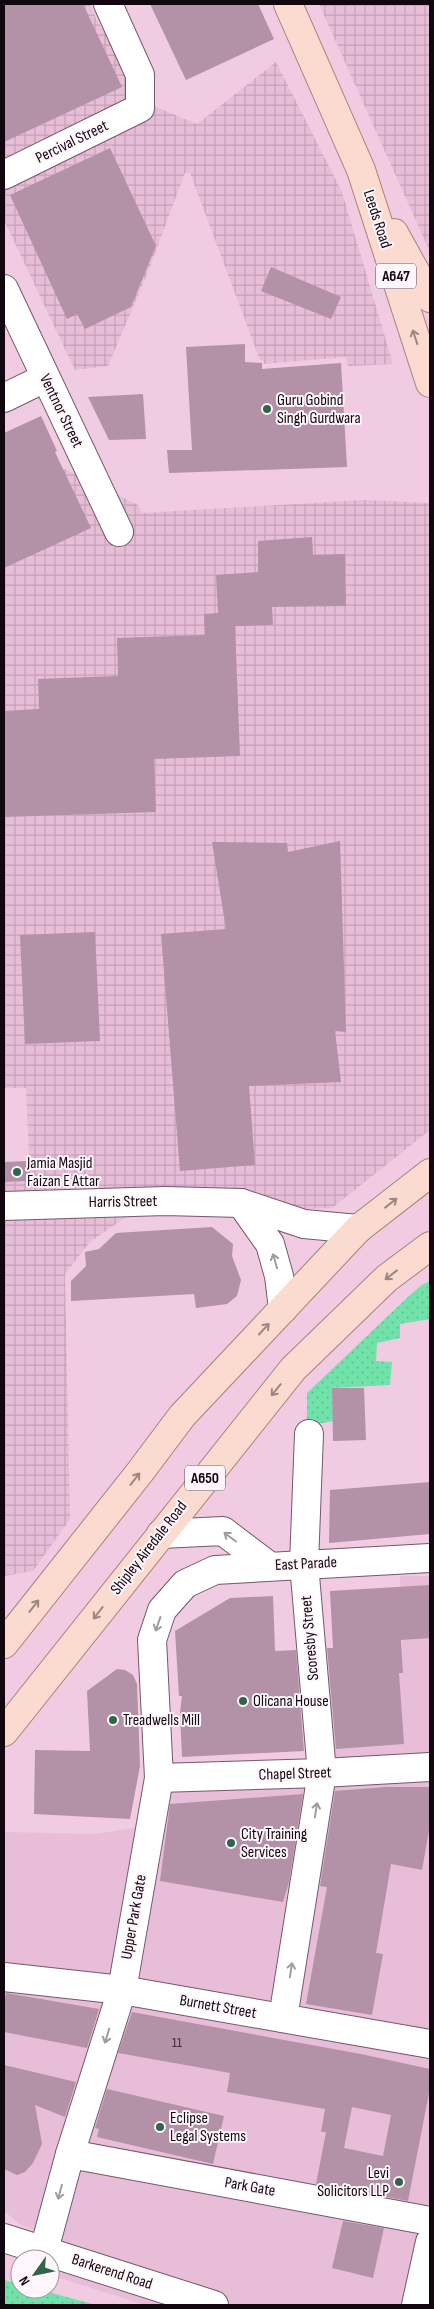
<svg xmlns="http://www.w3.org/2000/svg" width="434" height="2309" viewBox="0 0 434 2309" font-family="'Sofia Sans Condensed',sans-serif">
	<defs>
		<pattern id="industrial-grid" width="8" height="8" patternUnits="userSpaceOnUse" patternTransform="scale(1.25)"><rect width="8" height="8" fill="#e8bdd8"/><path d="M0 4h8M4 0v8" fill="none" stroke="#c6a1b8"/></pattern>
		<pattern id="grass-dots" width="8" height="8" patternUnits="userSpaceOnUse" patternTransform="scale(1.25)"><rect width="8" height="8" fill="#72e2ab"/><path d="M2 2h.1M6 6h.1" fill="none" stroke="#62c092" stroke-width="1.8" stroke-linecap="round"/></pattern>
	</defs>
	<rect width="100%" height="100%" fill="#f0cbe2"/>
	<path fill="#e8bdd8" d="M400 1576H430V2305H145L50 2275V2259H25L34 2230 21 2225 4 2211V1832L95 1834 135 1828 143 1789 152 1777 180 1762H309L310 1678 403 1673Z"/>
	<g fill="url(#industrial-grid)">
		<path d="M4 4H90L97 21 149 104 197 124 276 62 342 192 393 364 348 366 346 357 264 364V361L260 360 190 173H185L150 267 108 366 75 370 4 220Z"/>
		<path d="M319 4H430V252Z"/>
		<path d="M65 469 138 505 142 513 363 500 430 503V1130L332 1208 129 1215 90 1242 65 1274 70 1519 33 1571 4 1576V1182L30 1181 26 1088H4V497Z"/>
	</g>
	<g fill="url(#grass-dots)">
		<path d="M430 1281V1319L400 1324V1338L377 1343 376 1361 392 1362 390 1385 332 1388 333 1421 307 1426V1393L409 1296 422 1285Z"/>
		<path d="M4 2280 20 2284V2289H37L96 2305H4Z"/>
	</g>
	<g fill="#b391a7" fill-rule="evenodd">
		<path d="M4 4H83L122 87 4 142Z"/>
		<path d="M150 4H258L274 39 186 80Z"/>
		<path d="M110 148 156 246 131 307 85 329 77 314 67 319 10 195Z"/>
		<path d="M271 267 341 297 331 319 261 291Z"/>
		<path d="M245 344V362L262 363V369L341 363 347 467 169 473 167 450H192L186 347Z"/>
		<path d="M143 394 146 439 109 440 88 397Z"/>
		<path d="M41 416 57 451 55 452 91 528 4 568V433Z"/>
		<path d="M312 537 313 555 345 554 346 606 272 607 273 625 235 626 240 756 154 759 156 812 4 817V711L39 709 38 679 118 676 117 638 205 635 204 614 218 613 216 575 258 572V541Z"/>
		<path d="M340 841 346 1032 335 1031 341 1082 249 1086 255 1165 180 1171 161 934 226 929 212 842 287 843 288 852Z"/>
		<path d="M95 932 100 1041 25 1044 20 935Z"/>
		<path d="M29 1161 30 1181 4 1182V1162Z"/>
		<path d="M212 1227 233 1244 232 1256 241 1280 237 1296 227 1304 196 1308 194 1294 71 1301V1281L86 1266 85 1252 99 1249 116 1233Z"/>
		<path d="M332 1388H364L366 1440 333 1441Z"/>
		<path d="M430 1482V1534L329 1543 330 1490Z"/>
		<path d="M430 1585V1638L401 1640 403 1673H399L404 1744 336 1749 327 1648H333L330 1591Z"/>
		<path d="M273 1596 275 1651 296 1650 304 1751 182 1757 180 1713 182 1696H179L175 1631 230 1598Z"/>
		<path d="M117 1669 125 1670 133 1675 137 1684 140 1766 130 1819 34 1814 35 1750 90 1751 87 1691Z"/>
		<path d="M386 1787H430V1825L422 1870 391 1864 376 1953 383 1954 372 2015 306 2004 327 1887 320 1886 335 1791Z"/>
		<path d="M303 1794 289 1882 283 1902 160 1881 170 1804Z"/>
		<path d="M6 1993 99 2009 87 2048 4 2032V2004Z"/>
		<path d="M132 2012 361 2054 430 2069V2088L408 2201 316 2184 326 2132H321L325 2109 227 2092 230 2073 118 2053ZM352 2107 391 2115 383 2156 344 2148Z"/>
		<path d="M4 2065 76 2082 65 2117 35 2105 42 2144 33 2163 25 2172 17 2175 4 2169Z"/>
		<path d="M107 2089 224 2116 213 2164 97 2137 99 2129 95 2128Z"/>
		<path d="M343 2221 384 2228 373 2278 332 2268Z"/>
	</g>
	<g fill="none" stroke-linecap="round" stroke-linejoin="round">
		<defs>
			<g id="minor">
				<path d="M4 175 140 108V75L108 4"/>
				<path d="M4 289 119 532"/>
				<path d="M4 398 45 378"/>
				<path d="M4 1206 165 1201 241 1203"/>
				<path d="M283 1309 279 1276 270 1244 241 1203 304 1224 358 1229"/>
				<path d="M161 1534 223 1531 269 1566"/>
				<path d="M159 1778 322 1773 430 1767"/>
				<path d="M4 1977 122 1990 430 2044"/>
				<path d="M283 2018 322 1773 304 1564 309 1434"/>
				<path d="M70 2154 430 2221"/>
				<path d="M4 2238 214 2305"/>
				<path d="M44 2250 70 2154 122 1990 159 1778 152 1640 162 1610 185 1584 215 1570 430 1558"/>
				<path d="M416 2305 430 2242"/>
			</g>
			<g id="major">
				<path d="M288 4 361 170 430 383"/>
				<path d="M394 233 430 298"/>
				<path d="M4 1644 140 1472 182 1416 358 1229 430 1173"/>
				<path d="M4 1732 293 1369 387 1278 430 1246"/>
			</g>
		</defs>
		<use href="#minor" stroke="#76576b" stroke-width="30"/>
		<use href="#major" stroke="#a88178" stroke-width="30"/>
		<use href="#minor" stroke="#fff" stroke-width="28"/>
		<use href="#major" stroke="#fbdbd0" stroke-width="28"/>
	</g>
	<defs><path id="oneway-shaft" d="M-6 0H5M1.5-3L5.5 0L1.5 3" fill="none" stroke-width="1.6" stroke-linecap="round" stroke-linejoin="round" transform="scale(1.25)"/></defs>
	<g stroke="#9e8683">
		<use href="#oneway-shaft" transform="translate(415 337) rotate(-108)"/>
		<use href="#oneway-shaft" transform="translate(391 1203) rotate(-38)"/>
		<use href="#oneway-shaft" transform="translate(391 1275) rotate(142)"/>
		<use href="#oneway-shaft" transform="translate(264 1329) rotate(-47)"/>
		<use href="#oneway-shaft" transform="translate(276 1390) rotate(129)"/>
		<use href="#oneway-shaft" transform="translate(135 1479) rotate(-52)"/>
		<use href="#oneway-shaft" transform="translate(34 1606) rotate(-52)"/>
		<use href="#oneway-shaft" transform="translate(98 1613) rotate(128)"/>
	</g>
	<g stroke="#a19c9f">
		<use href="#oneway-shaft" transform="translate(275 1261) rotate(-106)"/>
		<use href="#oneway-shaft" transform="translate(230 1537) rotate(-143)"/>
		<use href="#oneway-shaft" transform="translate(158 1624) rotate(109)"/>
		<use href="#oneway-shaft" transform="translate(316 1810) rotate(-81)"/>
		<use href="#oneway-shaft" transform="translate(291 1970) rotate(-81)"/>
		<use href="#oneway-shaft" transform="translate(107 2036) rotate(107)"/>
		<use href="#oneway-shaft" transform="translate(60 2192) rotate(105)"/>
	</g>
	<g fill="#30654b" stroke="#fef6fb" stroke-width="2">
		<circle cx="267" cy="409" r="5"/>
		<circle cx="17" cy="1172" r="5"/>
		<circle cx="243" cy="1701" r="5"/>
		<circle cx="113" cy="1720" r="5"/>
		<circle cx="231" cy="1843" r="5"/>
		<circle cx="160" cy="2127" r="5"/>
		<circle cx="399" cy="2182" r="5"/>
	</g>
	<g text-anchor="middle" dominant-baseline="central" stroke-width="4" stroke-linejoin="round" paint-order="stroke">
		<g font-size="14" fill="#3b2a35">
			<text x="177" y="2042">11</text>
		</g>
		<g fill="#fef6fb" stroke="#5a4f56" stroke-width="1">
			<rect x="376" y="263.5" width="40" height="25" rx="4"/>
			<rect x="185" y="1465.5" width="40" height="25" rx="4"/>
		</g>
		<g font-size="15" font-weight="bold" fill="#13070f">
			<text x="396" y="276">A647</text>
			<text x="205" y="1478">A650</text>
		</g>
		<g font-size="16" fill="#13070f" stroke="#fef6fb">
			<text transform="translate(72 142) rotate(-26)">Percival Street</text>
			<text transform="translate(377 219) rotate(72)">Leeds Road</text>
			<text transform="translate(61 411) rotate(64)">Ventnor Street</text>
			<text transform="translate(123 1202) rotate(-1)">Harris Street</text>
			<text transform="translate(149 1548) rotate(-52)">Shipley Airedale Road</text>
			<text transform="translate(306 1564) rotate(-3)">East Parade</text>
			<text transform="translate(310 1638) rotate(-95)">Scoresby Street</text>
			<text transform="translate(295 1774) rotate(-2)">Chapel Street</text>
			<text transform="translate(134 1917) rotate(-80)">Upper Park Gate</text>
			<text transform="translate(218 2007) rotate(10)">Burnett Street</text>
			<text transform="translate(250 2187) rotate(10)">Park Gate</text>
			<text transform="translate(112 2272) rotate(18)">Barkerend Road</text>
		</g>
		<g font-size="16" fill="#13070f" stroke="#fef6fb" text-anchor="start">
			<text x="277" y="400">Guru Gobind<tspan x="277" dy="18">Singh Gurdwara</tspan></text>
			<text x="27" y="1163">Jamia Masjid<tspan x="27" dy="18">Faizan E Attar</tspan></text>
			<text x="253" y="1701">Olicana House</text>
			<text x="123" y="1720">Treadwells Mill</text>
			<text x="241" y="1834">City Training<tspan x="241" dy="18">Services</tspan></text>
			<text x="170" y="2118">Eclipse<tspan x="170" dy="18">Legal Systems</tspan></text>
			<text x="389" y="2173" text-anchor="end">Levi<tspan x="389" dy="18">Solicitors LLP</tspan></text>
		</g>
	</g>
	<rect width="434" height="2309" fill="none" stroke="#13070f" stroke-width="10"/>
	<g transform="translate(35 2274) rotate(237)"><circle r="24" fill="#fef6fb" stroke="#a0969d"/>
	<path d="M0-4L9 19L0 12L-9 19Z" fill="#30654b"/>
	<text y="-8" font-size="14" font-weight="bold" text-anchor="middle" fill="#13070f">N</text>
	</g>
</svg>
